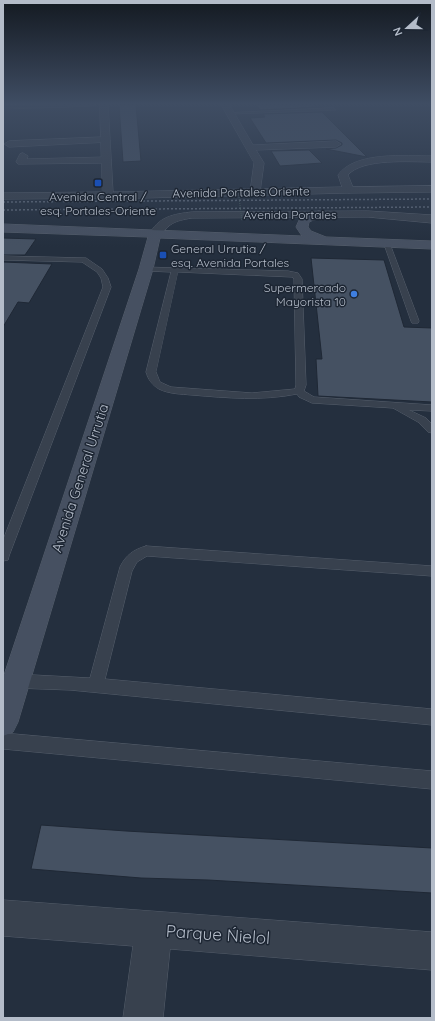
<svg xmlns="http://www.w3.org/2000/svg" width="435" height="1021" viewBox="0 0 435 1021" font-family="Quicksand,sans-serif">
	<rect width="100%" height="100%" fill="#242f3e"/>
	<g fill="#455162" stroke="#1f2835">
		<path d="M256 104H314L317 107 260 110Z"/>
		<path d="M119 105H136L141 161 123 162Z"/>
		<path d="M322 112 367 157 326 149 336 148 342 145V143L336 140 266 143 250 118 265 117 263 114Z"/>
		<path d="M309 150 322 163 280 166 271 151Z"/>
		<path d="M3 238 36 239 25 255H3Z"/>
		<path d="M311 258 384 260 404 327 432 328V402L318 396 316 359H322Z"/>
		<path d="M3 262 52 264 29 303 18 302 3 327Z"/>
		<path d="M41 825 126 831 432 848V893L208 880 141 878 31 869Z"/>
	</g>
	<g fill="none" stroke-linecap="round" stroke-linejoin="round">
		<defs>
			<g id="service">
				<path d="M334 108 336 110 230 114 228 113Z"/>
				<path d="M387 242 390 244 419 321 418 323H412L411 321 384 244Z"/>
				<path d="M3 256 86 258 102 269 108 278 111 287 9 556 8 560 3 561V540L103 287 101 278 97 272 82 262 3 260Z"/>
				<path d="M143 267 288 271 298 273 302 279 306 385 304 391 314 397 432 405V411L409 410 426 418 432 424V433L428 432 418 422 393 408 312 403 299 397 297 394C262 401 227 398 192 395 181 394 169 394 159 389 152 385 148 379 146 372L171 272 146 271H143ZM178 272 292 277 294 279 296 385 295 389 252 393 171 387 160 382 156 372Z"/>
				<path d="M146 546 432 566V576L147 556 137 562 132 571 105 679 432 709V725L70 690 15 688 10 686 7 681 10 676 15 674 90 678 120 567C126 555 133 550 146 546Z"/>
				<path d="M3 733 432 771V789L3 749Z"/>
			</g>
			<g id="minor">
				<path d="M96 104 92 106 3 109V105Z"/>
				<path d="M221 104H229L253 145 336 141 341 144 336 147 256 150 264 163 260 192 259 194H251L250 192 254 163Z"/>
				<path d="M106 137 110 140 109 142 9 147 4 144 9 141Z"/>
				<path d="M23 153 28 156 27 159 107 157 112 160 107 163 18 164 16 162 20 154Z"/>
				<path d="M432 186V192L349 193 344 190 349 187Z"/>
				<path d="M3 900 432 932V970L170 949 163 1018H123L133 946 3 936Z"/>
			</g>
			<g id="tertiary">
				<path d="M100 104H108L113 192 342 187 338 175C355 151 406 156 432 156V162C411 162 362 158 348 175L354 190 349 193 142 198 3 199V193L102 192Z"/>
				<path d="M368 211 432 215V223L368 217 192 218C174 221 169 223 159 238H151L149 235C158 217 173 214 192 212Z"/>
			</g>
			<path id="secondary" d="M319 211 323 212 325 214 323 216 309 222 308 227 311 231 326 237 432 241V249L160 238 153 269 18 722 13 732 3 736V678L139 269 148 237 3 232V224L302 236 296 227 300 218Z"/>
		</defs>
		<use href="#service" stroke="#565f6c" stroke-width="1"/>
		<use href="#minor" stroke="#565f6c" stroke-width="1"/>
		<use href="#tertiary" stroke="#565f6c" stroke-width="1"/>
		<use href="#secondary" stroke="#565f6c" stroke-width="1"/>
		<use href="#service" fill="#38414e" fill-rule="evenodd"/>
		<use href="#minor" fill="#38414e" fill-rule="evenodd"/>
		<use href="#tertiary" fill="#38414e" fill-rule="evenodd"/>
		<use href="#secondary" fill="#465061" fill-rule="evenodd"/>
		<g stroke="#5a6575" stroke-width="1.5" stroke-dasharray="2 2" stroke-linecap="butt">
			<path d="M3 202 432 199"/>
			<path d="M3 210 432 207"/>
		</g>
		<path stroke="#44595c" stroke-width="1" stroke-dasharray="1 1" stroke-linecap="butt" d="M239 197 242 221"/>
	</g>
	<linearGradient id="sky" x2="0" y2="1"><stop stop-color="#141a22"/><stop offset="0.42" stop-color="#3f4d63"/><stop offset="1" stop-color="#3f4d63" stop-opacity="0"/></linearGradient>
	<rect width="435" height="247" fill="url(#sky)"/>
	<g fill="#1a4fb4" stroke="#1d2633" stroke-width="1.5">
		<rect x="94" y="179" width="8" height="8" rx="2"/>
		<rect x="159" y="251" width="8" height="8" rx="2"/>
	</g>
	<circle fill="#3f7fe0" stroke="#1d2633" stroke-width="1.5" cx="354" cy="294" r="4"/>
	<g text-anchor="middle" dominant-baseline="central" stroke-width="3" stroke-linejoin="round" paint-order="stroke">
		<g font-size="12" fill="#b4bcc9" stroke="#1d2633">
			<text transform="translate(241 192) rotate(-1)">Avenida Portales Oriente</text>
			<text x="290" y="214">Avenida Portales</text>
		</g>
		<g font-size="12" fill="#b4bcc9" stroke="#1d2633">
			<text x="98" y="196">Avenida Central /<tspan x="98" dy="14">esq. Portales-Oriente</tspan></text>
			<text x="171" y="248" text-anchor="start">General Urrutia /<tspan x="171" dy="14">esq. Avenida Portales</tspan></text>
			<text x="346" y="287" text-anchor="end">Supermercado<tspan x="346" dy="14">Mayorista 10</tspan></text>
		</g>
		<g font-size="14" fill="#b4bcc9" stroke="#1d2633">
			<text transform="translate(80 478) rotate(-72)">Avenida General Urrutia</text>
		</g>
		<g font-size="17" fill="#b4bcc9" stroke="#1d2633">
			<text transform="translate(218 934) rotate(4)">Parque Ńielol</text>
		</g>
	</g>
	<rect width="435" height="1021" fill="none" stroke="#b4bcc9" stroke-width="8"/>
	<g transform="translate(407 28) rotate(249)" stroke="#1d2633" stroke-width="3" paint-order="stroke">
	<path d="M0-3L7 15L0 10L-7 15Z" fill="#b4bcc9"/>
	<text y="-6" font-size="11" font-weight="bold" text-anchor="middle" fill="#b4bcc9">N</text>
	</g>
</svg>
